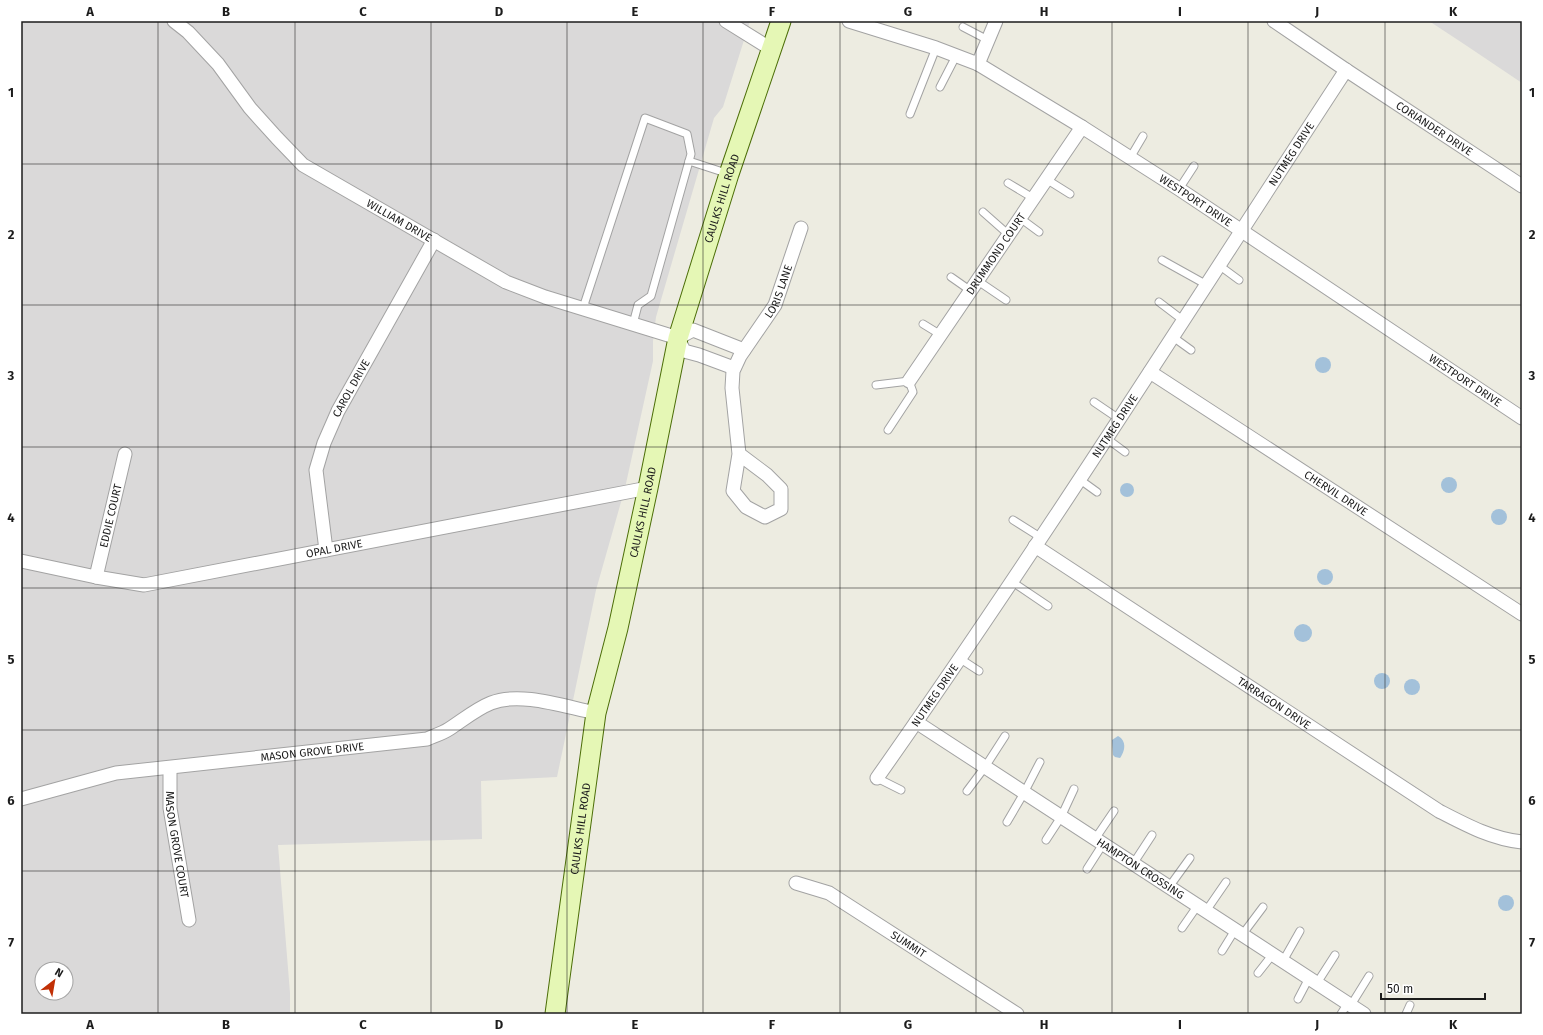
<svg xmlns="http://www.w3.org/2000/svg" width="1543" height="1035" viewBox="0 0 1543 1035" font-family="'Fira Sans',sans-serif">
	<rect width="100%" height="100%" fill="#edece1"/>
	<g fill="#dad9d9" fill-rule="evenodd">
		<path d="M21 21H750L723 107 714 118 656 317 653 341V361L625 488 596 590 557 777 481 781 482 839 278 845 290 993V1014H21ZM42 969H66V993H42Z"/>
		<path d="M1429 21H1522V83L1464 44Z"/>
	</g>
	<g fill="#a3c1da">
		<circle cx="1323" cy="365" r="8"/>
		<circle cx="1449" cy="485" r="8"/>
		<circle cx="1127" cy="490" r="7"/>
		<circle cx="1499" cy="517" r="8"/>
		<circle cx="1325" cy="577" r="8"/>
		<circle cx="1303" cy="633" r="9"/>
		<circle cx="1382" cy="681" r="8"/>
		<circle cx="1412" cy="687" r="8"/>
		<path d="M1118 736C1127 741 1125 751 1120 758L1115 757 1113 755 1112 740Z"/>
		<circle cx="1506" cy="903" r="8"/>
	</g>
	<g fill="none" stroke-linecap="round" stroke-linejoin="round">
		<defs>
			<g id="service">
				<path d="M963 27 988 40"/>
				<path d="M940 87 956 56"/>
				<path d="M910 114 936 48"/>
				<path d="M1130 158 1143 136"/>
				<path d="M689 161 729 174"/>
				<path d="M1046 179 1070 194"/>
				<path d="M1008 183 1033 198"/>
				<path d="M1179 189 1194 166"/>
				<path d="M983 212 1009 235"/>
				<path d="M1020 218 1039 232"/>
				<path d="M1162 260 1207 285"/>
				<path d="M1220 266 1239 280"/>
				<path d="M951 277 971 291"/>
				<path d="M978 281 1006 300"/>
				<path d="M1159 302 1184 321"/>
				<path d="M583 308 645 118 687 134 691 154 651 296 638 305 633 324"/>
				<path d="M923 324 941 335"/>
				<path d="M1173 337 1191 350"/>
				<path d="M876 385 909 381 913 392 888 430"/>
				<path d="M1094 402 1119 419"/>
				<path d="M1106 438 1125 452"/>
				<path d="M1079 479 1097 492"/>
				<path d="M1013 520 1040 537"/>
				<path d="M1011 581 1048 606"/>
				<path d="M959 658 979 671"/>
				<path d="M877 778 901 790"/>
				<path d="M967 791 985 767 1005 736"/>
				<path d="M1007 822 1024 793 1040 762"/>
				<path d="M1095 839 1114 811"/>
				<path d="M1046 840 1061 817 1074 789"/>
				<path d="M1133 864 1152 835"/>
				<path d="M1087 869 1103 844"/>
				<path d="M1169 887 1190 858"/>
				<path d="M1206 911 1226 882"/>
				<path d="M1182 928 1198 905"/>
				<path d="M1242 935 1263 907"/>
				<path d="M1222 951 1235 930"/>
				<path d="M1283 961 1300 931"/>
				<path d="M1258 973 1273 954"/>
				<path d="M1317 983 1335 955"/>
				<path d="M1298 999 1309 978"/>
				<path d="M1351 1005 1369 976"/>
				<path d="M1341 1014 1348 1003"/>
				<path d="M1406 1014 1410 1005"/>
			</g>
			<g id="minor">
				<path id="s1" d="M174 21 188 32 218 64 250 108 277 138 303 165 506 282 545 297 678 338"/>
				<path d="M726 21 771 49"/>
				<path id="s2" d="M849 21 936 48 978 64 1082 127 1179 189 1522 418"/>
				<path id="s3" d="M1274 21 1346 70 1522 186"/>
				<path d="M978 64 996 21"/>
				<path d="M678 338 693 330 744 350"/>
				<path d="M678 338 684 351 699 355 734 368"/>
				<path id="s4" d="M1150 372 1522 614"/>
				<path id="s5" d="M909 381 1082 127"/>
				<path id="s6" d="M739 454 733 491 746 507 765 517 781 509V489L767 475 739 454 732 388 733 371 740 356 775 305 801 228"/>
				<path id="s7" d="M1035 546 1439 811C1466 825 1492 839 1522 842"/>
				<path id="s8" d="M326 550 316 470 324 443 338 411 434 240"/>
				<path id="s9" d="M21 561 96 577 144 585 648 488"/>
				<path id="s10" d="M96 577 125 454"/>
				<path id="s11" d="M916 722 1364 1014"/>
				<path id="s12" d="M170 768V808L189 920"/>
				<path id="s13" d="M877 778C1040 547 1191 307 1346 70"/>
				<path id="s14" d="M21 799 116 773 427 739C434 736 443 733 449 729 463 720 476 709 491 703 521 691 565 707 596 713"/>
				<path id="s15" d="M796 883 829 893 1017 1014"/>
			</g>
			<g id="secondary">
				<path id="s16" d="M555 1014 596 713 618 628 648 488 678 338 729 174 781 21"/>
			</g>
		</defs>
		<use href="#service" stroke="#a3a3a3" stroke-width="9"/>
		<use href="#minor" stroke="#a3a3a3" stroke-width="15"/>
		<use href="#secondary" stroke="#4c6e08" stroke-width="21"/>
		<use href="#service" stroke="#fff" stroke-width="7"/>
		<use href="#minor" stroke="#fff" stroke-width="13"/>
		<use href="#secondary" stroke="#e5f7b5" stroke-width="19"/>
	</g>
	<path fill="none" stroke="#1c1c1c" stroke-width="1" stroke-opacity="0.55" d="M158 21V1014M295 21V1014M431 21V1014M567 21V1014M703 21V1014M840 21V1014M976 21V1014M1112 21V1014M1248 21V1014M1385 21V1014M21 164H1522M21 305H1522M21 447H1522M21 588H1522M21 730H1522M21 871H1522"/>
	<g text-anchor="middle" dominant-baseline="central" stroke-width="3.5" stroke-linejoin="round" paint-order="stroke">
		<g font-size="11" fill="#1c1c1c" stroke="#fff">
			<text stroke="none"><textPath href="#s3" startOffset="193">CORIANDER DRIVE</textPath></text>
			<text stroke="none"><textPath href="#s13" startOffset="749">NUTMEG DRIVE</textPath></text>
			<text stroke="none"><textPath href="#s16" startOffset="834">CAULKS HILL ROAD</textPath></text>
			<text stroke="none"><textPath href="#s2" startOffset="393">WESTPORT DRIVE</textPath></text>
			<text stroke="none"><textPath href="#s1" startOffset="305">WILLIAM DRIVE</textPath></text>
			<text stroke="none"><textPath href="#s5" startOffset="154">DRUMMOND COURT</textPath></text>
			<text stroke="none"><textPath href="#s6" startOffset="348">LORIS LANE</textPath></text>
			<text stroke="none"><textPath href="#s2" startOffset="717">WESTPORT DRIVE</textPath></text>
			<text stroke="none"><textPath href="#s8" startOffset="170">CAROL DRIVE</textPath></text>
			<text stroke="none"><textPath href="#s13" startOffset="425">NUTMEG DRIVE</textPath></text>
			<text stroke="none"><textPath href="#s4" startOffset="222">CHERVIL DRIVE</textPath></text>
			<text stroke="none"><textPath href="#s16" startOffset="510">CAULKS HILL ROAD</textPath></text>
			<text stroke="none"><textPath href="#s10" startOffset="63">EDDIE COURT</textPath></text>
			<text stroke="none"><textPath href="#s9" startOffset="319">OPAL DRIVE</textPath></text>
			<text stroke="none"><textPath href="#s13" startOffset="101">NUTMEG DRIVE</textPath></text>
			<text stroke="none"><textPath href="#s7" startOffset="286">TARRAGON DRIVE</textPath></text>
			<text stroke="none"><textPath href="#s14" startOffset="296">MASON GROVE DRIVE</textPath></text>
			<text stroke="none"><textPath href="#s16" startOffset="187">CAULKS HILL ROAD</textPath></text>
			<text stroke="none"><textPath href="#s12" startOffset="77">MASON GROVE COURT</textPath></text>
			<text stroke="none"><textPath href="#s11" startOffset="268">HAMPTON CROSSING</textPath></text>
			<text stroke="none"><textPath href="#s15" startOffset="129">SUMMIT</textPath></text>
		</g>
	</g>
	<rect width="1543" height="1035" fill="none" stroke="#ffffff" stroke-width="44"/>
	<g transform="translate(54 981) rotate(31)"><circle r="19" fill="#ffffff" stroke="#a4a4a4"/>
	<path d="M0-3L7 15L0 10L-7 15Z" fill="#c13006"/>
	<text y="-6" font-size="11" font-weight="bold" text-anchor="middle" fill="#1c1c1c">N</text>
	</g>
	<path d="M1381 993v6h104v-6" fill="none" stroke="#1c1c1c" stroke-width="2"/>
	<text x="1387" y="993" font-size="12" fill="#1c1c1c" stroke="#ffffff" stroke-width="3" paint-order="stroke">50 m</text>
	<rect x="22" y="22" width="1499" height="991" fill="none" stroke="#1c1c1c" stroke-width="1.5"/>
	<g font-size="13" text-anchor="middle" font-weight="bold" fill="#1c1c1c">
		<text x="90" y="16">A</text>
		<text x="226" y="16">B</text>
		<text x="363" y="16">C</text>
		<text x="499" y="16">D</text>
		<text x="635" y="16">E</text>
		<text x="772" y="16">F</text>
		<text x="908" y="16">G</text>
		<text x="1044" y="16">H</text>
		<text x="1180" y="16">I</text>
		<text x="1317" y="16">J</text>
		<text x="1453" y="16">K</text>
		<text x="11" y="97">1</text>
		<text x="1532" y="97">1</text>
		<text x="11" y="239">2</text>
		<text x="1532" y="239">2</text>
		<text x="11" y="380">3</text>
		<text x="1532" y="380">3</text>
		<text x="11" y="522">4</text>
		<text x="1532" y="522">4</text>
		<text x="11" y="664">5</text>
		<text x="1532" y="664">5</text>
		<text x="11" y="805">6</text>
		<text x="1532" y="805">6</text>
		<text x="11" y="947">7</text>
		<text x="1532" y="947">7</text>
		<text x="90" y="1029">A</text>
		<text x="226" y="1029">B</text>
		<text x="363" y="1029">C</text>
		<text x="499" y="1029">D</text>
		<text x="635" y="1029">E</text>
		<text x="772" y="1029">F</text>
		<text x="908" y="1029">G</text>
		<text x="1044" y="1029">H</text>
		<text x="1180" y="1029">I</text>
		<text x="1317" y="1029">J</text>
		<text x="1453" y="1029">K</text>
	</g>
</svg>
